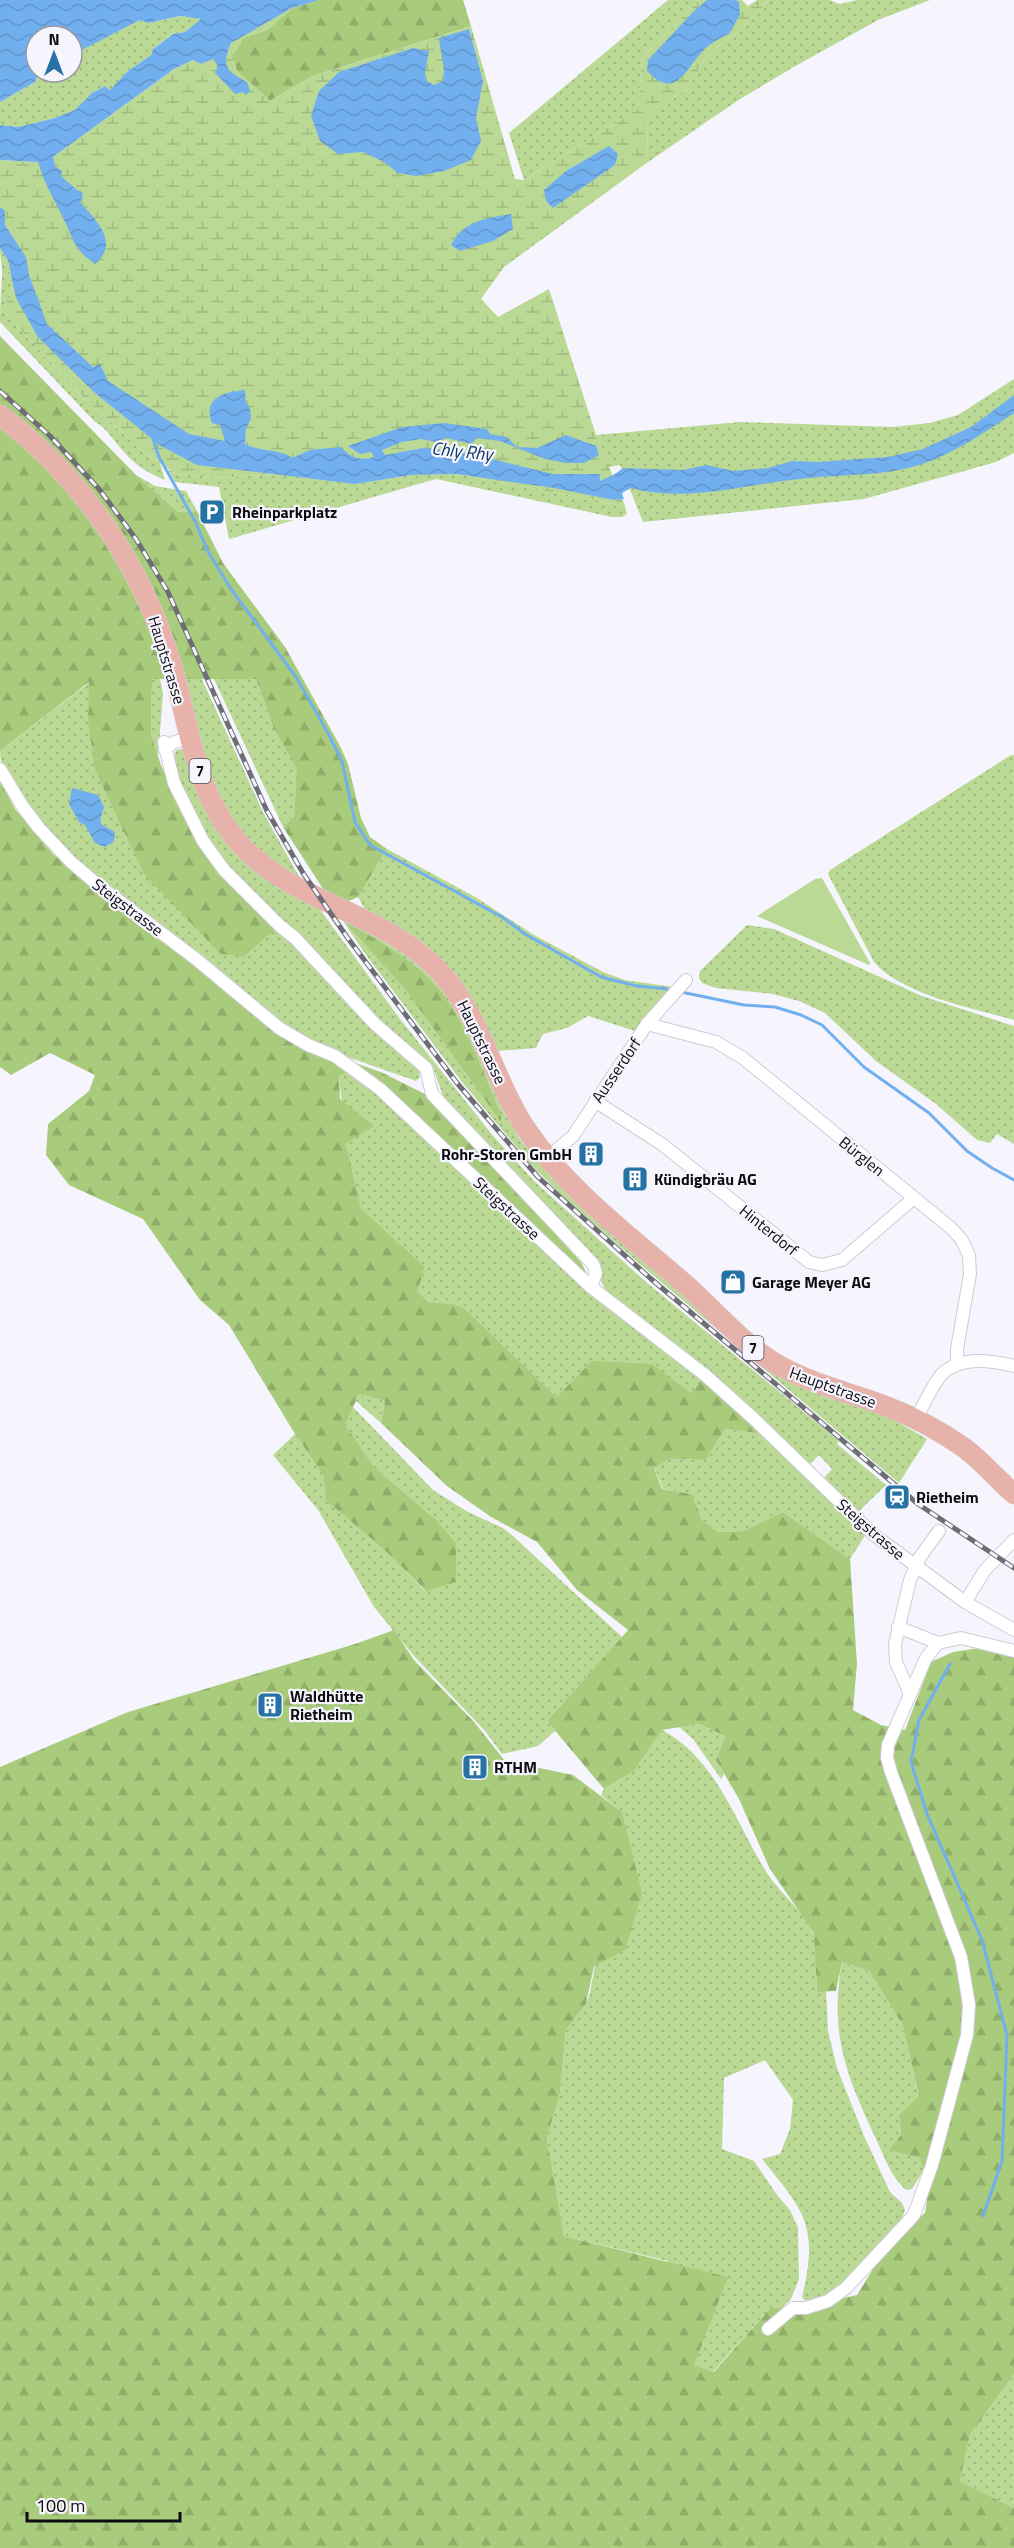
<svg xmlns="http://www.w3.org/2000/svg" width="1014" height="2548" viewBox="0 0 1014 2548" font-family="'Titillium Web',sans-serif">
	<defs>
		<pattern id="grass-dots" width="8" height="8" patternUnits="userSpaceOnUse" patternTransform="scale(1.5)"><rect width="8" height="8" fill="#bad995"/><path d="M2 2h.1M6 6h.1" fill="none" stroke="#9fb97f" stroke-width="1.8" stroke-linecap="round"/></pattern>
		<pattern id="forest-firs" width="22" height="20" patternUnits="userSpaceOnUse" patternTransform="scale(1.5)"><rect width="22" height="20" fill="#a9cc7c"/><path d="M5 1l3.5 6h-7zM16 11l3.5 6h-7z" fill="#90ae6a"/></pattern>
		<pattern id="wetland-marsh" width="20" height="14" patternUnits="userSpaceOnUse" patternTransform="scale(1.5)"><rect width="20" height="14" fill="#bad995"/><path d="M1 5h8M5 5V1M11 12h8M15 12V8" fill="none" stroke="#9fb97f"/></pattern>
		<pattern id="water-waves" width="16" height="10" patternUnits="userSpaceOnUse" patternTransform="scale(1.5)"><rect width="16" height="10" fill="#72afee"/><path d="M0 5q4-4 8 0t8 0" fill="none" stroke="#6295cb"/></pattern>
	</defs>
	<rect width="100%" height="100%" fill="#f6f5fe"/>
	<g fill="url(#grass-dots)">
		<path d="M668 0H699L642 59 638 109 524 180 509 133Z"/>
		<path d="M769 0H829L840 4 857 0H930L878 20 792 68 737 101 648 162 647 114 686 90 703 63 719 46 740 30Z"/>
		<path d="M180 16 202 19 185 32 172 34 153 49 151 55 128 71 110 91 105 86 92 93 75 111 55 118 18 127 0 125V102L35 82 39 72H72V54L140 20 148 23Z"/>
		<path d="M0 248 8 260 12 292 2 310 85 399 141 450 160 463 165 480C150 474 136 466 125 453 114 442 108 429 94 421L0 322C0 307 1 292 2 277 3 269 0 258 0 248Z"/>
		<path d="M1014 379V453L996 462 864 499 643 522 620 465 609 467 596 435 740 422 893 427 930 423 958 415Z"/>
		<path d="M168 469 176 474 225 478 275 474 355 484 411 475 456 474 625 506 627 514 622 517H612L436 479 229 539 219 487 175 482Z"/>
		<path d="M136 475 155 486 186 491 197 511 178 512Z"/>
		<path d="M97 493 163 595 263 812 302 882 244 840 219 800Z"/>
		<path d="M152 679H160L163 693 158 757 151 735Z"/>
		<path d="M214 679H256L274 729 298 769 294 816 283 827Z"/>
		<path d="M90 682 88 721 244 957 277 928 419 1069 420 1077 416 1081C369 1064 320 1050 278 1024 252 1008 229 986 206 967 157 929 0 813 0 751Z"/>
		<path d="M182 749 187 753 207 808 316 904 400 1019 494 1137 535 1182 646 1282 839 1441 837 1444 886 1485 857 1513 822 1480 832 1469 819 1455 808 1466 609 1297 598 1275 450 1107 443 1096 433 1067 380 1023 227 868C210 844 165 779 176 750Z"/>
		<path d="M1011 755H1014V1020C972 1008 903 995 874 962L828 874 830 870Z"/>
		<path d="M387 849 477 898 534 935 603 972 625 980 673 987 635 1031 588 1016 567 1028 543 1034 536 1048 499 1051 467 996 368 915 358 897Z"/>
		<path d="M339 915 390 940 440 981 482 1054 504 1111 519 1138 539 1163 570 1197 766 1366 896 1421 927 1439 899 1483 648 1271 568 1201 535 1169 462 1082 366 955Z"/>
		<path d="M747 925 774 929 922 996 1014 1026V1144L997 1134 990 1143 977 1140 936 1104 876 1061 825 1013 799 1001 773 994 716 988 702 983 699 978 700 971Z"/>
		<path d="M357 1069 601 1302 702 1380 691 1394 652 1364 557 1397 465 1309 454 1304 429 1302 416 1292 425 1267 361 1210 346 1143 339 1076Z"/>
		<path d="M359 1394 385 1401 381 1423 356 1401Z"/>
		<path d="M353 1407 433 1490 468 1512 503 1528 514 1537 622 1637 547 1721 555 1731 538 1746 502 1754 485 1731 414 1656 374 1607 318 1510 273 1455 295 1434C334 1491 377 1542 425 1591L433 1517 374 1467 344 1425Z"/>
		<path d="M725 1429 763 1434 866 1534 850 1559 783 1512 743 1531 718 1532 702 1520 692 1494 663 1489 654 1467 669 1459 706 1460Z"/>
		<path d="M699 1724 725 1736 716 1760 724 1774 721 1779 693 1739 679 1727Z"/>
		<path d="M662 1730C717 1759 736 1824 767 1873 780 1893 802 1910 813 1932 817 1940 816 1979 817 1991H826L828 2031 837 2068 864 2136 890 2192 902 2203 905 2210C895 2242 863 2263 840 2284 837 2287 835 2292 831 2295 825 2299 811 2302 804 2300L802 2297C819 2226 805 2212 762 2159L780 2154 790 2129 793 2100 765 2060 724 2078 722 2149 754 2161 777 2195 790 2210 798 2228 799 2279 791 2299 782 2308 771 2307 713 2372 694 2365 668 2261 564 2236 547 2138 560 2093 566 2030 586 2004 590 1993 622 1812 601 1795 604 1789 634 1771Z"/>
		<path d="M842 1962 869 1971 902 2024 919 2097 899 2115 901 2135 890 2150 921 2158 924 2170 912 2189 906 2190C891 2177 884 2156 876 2139 846 2075 829 2033 842 1962Z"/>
		<path d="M1014 2374V2508L960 2481 970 2435Z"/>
	</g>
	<g fill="url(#forest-firs)">
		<path d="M319 0H463L471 26 313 76 270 101 237 71 232 56 244 37 267 30 292 8Z"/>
		<path d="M0 336 136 475 178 512 197 511 223 563 285 647 340 746 348 764 361 818 370 837 387 849 358 897 342 904 325 892 283 827 294 816 297 769 274 729 256 679H152L151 735 161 765 182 814 199 843 277 928 244 957 221 954 144 874 95 770 88 721 89 682 0 751Z"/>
		<path d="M0 779 15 809 54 855 142 928 188 960 278 1034 308 1051 333 1061 358 1064 381 1072 427 1095 581 1262 590 1280 357 1069 339 1076 340 1099 374 1126 346 1143 361 1209 425 1267 417 1292 429 1302 454 1304 465 1309 557 1397 592 1361 652 1364 691 1393 702 1380 763 1434 725 1429 706 1460 669 1459 654 1468 662 1489 692 1494 702 1520 718 1532 743 1531 783 1512 850 1559 857 1664 853 1710 881 1725 905 1730 931 1662 953 1652 986 1647 1014 1654V2374L970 2435 960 2481 1014 2508V2548H0V1767L128 1712 355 1644 394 1630 414 1660 475 1723 505 1761 573 1775 622 1812 642 1893 625 1950 594 1966 586 2004 566 2030 560 2093 547 2138 564 2236 728 2277 694 2365 714 2372 771 2307 794 2309 857 2295 891 2240 925 2213 931 2172 924 2170 920 2158 889 2150 901 2135 899 2115 919 2096 902 2024 869 1971 842 1962 836 1991 817 1992 814 1933 770 1869 739 1799 716 1760 725 1736 699 1724 662 1730 634 1771 604 1789 547 1721 628 1630 577 1590 537 1542 491 1517 447 1486 381 1423 385 1401 359 1394 345 1425 374 1467 433 1517 456 1543V1582L426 1591 386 1551 326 1500 324 1476 295 1434 229 1325 200 1300 143 1219 69 1185 46 1155 48 1124 89 1091 95 1075 50 1053 11 1075 0 1067Z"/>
		<path d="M345 922C377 939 408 957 433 983 463 1014 484 1075 501 1115V1122L406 990Z"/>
	</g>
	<path fill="url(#wetland-marsh)" d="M699 0H742L748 6 757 0H769L740 30 719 46 703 63 686 90 647 114 648 162 504 267 481 299 498 317 549 289 596 435 625 506 456 474 411 475 355 484 275 474 225 478 176 474 141 450 85 399 2 310 12 292 8 260 0 248V160L38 162 53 157 174 69 193 60 201 64 227 51 231 43 241 36 292 8 267 30 244 37 232 56 237 71 270 101 313 76 471 26 515 179 524 180 638 109 642 59Z"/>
	<path fill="#bad995" d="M822 878 870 963 869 965 757 916 815 879Z"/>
	<g fill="url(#water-waves)">
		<path d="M0 0H319L292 8 231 43C221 66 226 71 247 82L250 91 246 95 243 92 235 94 215 73 218 66 213 59 201 64 193 60 174 69 53 157 55 166 62 171 61 176 77 190 82 192 83 198 80 202C97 221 120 243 95 264 90 260 84 256 80 251 73 243 70 232 65 222 55 200 44 184 38 162L0 160V125L18 127 55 118 75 110 92 93 105 86 110 90 128 71 151 55 153 49 173 34 185 32 201 19 180 16 148 23 140 20 74 54H72V36H36V72H39L35 82 0 102Z"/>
		<path d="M707 0H736L739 2 740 15 729 34C719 38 709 44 701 53 684 72 675 100 647 71L648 60 695 10Z"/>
		<path d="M469 29 483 81 476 118 481 141 471 160 444 171 416 176 398 173 384 162 363 152 338 154 320 141 311 116 319 91 339 72 413 48 429 51 425 73 427 81 434 85 443 81C446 68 440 52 439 38Z"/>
		<path d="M609 146 618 154 615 165 553 208 546 201 544 190 566 171Z"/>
		<path d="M0 207 5 211V225L26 257 29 275 47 324 93 367 100 364 108 381 189 434 225 441 220 425 212 423C202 397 225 392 245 390L246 403 250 408 251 419 246 428 245 444C263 453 279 448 292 458L310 450 341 447C351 458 359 461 374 457L371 452 360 454 348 446 402 427 444 423 487 429 490 434 507 437 517 447 537 448 566 435 596 446 599 455 584 463H566L545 459 500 441 477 438 471 444 447 438 436 442 421 439 402 442 382 450 385 455 423 448 468 453 553 474H600V481L615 474 623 468 682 470 707 465 733 471 768 468 792 461 818 462 888 457 923 449 971 427 1014 395V413C985 432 955 453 922 464 883 477 839 474 799 479 742 485 687 503 631 488L622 493 624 499 614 500 554 488 456 474 411 475 355 484 197 465 161 446 95 393 38 337 16 298 8 260 0 248Z"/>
		<path d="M511 214 513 229 493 241 460 251 451 245C463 221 486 218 511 214Z"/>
		<path d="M72 788 98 795 104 807 100 820 102 825 115 832 114 841 105 847 95 843 85 825 79 822 69 804Z"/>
	</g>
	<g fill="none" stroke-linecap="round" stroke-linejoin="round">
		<g stroke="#72afee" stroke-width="3">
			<path d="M153 439 159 457 196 523 207 550 231 589 296 677 329 735 342 761 355 822 370 845 502 917 525 934 601 977 637 986 667 989"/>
			<path d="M681 992 744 1005 775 1007 801 1015 822 1025 864 1067 929 1113 967 1151 992 1168 1014 1180"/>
			<path d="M950 1664 919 1720 911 1762 927 1814 982 1940 1007 2035 1002 2161 983 2216"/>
		</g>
		<defs>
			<g id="street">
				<path d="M164 742 174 783 203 841 224 870 279 925 295 938 375 1024 426 1068 432 1094 593 1264 596 1273 591 1287"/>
				<path d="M165 749 174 742 190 738"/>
				<path d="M0 769 23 807 39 828 71 862 98 885 196 959 279 1028 308 1045 335 1056 380 1089 591 1287 705 1375 754 1419 874 1535 965 1602 1014 1630"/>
				<path d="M647 1024 716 1042 743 1058 951 1228 962 1240 969 1256 970 1274 957 1349V1363"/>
				<path d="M595 1101 663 1145 809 1262 822 1265 842 1260 914 1198"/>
				<path d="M546 1159 573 1136 647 1024 686 980"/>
				<path d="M915 1420C924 1406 931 1386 942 1374 961 1356 990 1360 1014 1366"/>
				<path d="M965 1602 985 1570 1014 1540"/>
				<path d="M898 1627 938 1643"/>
				<path d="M910 1694 896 1662 895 1644 910 1580 920 1557 939 1531"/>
				<path d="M768 2329 793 2308H806L828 2301 846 2288 914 2215 932 2165 967 2035 969 2005 961 1957 891 1772 887 1758 888 1745 926 1658 938 1643 961 1638 1014 1651"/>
			</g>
			<path id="primary" d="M0 415C83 478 142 566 172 666 190 727 195 796 241 845 296 905 386 912 441 973 482 1018 493 1079 526 1129 568 1191 630 1236 686 1285 711 1307 733 1333 760 1353 798 1382 844 1390 888 1407 914 1417 940 1431 963 1447 981 1460 997 1479 1014 1494"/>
		</defs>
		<use href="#street" stroke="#cdccd6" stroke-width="14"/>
		<use href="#primary" stroke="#d3d3d4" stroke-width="21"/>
		<use href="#street" stroke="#fff" stroke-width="12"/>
		<use href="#primary" stroke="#e6b2aa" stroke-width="20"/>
		<defs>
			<path id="rail" d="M0 391 50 436 99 489 136 539 168 592 267 811 303 873 347 937 457 1083 538 1177 650 1278 918 1504 1014 1568"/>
		</defs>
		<use href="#rail" stroke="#6e6d73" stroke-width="5"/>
		<use href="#rail" stroke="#f6f5fe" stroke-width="3" stroke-dasharray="9" stroke-linecap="butt"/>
	</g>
	<defs>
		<symbol id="parking-square" viewBox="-11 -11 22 22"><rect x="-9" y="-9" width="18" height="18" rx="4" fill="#2772a5" stroke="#f6f5fe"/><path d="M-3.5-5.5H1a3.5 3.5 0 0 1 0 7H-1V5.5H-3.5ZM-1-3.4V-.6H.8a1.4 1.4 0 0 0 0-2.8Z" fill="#fff"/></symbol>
		<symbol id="building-square" viewBox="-11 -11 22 22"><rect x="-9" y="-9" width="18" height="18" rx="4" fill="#2772a5" stroke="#f6f5fe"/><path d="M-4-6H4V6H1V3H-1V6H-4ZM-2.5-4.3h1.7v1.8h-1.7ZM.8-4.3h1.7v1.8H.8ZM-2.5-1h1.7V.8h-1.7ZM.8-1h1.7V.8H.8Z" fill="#fff"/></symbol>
		<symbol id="shop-square" viewBox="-11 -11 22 22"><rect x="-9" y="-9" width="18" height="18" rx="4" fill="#2772a5" stroke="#f6f5fe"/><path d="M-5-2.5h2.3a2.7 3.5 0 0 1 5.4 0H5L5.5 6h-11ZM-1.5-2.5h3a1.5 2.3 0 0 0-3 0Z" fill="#fff"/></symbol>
		<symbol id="station-square" viewBox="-11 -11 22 22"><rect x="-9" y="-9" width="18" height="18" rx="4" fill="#2772a5" stroke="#f6f5fe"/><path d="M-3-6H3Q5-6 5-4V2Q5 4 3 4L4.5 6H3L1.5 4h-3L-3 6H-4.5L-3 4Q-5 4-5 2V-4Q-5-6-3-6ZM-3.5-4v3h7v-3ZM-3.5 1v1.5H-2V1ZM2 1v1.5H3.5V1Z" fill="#fff"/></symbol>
	</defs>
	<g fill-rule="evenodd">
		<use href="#parking-square" x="197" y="497" width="30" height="30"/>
		<use href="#building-square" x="576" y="1139" width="30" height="30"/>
		<use href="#building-square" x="620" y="1164" width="30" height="30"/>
		<use href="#shop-square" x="718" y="1267" width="30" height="30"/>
		<use href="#station-square" x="882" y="1482" width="30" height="30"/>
		<use href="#building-square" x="255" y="1690" width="30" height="30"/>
		<use href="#building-square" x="460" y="1752" width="30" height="30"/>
	</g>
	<g text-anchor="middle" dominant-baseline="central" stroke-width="4.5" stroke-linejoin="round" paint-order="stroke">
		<g fill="#f6f5fe" stroke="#535257" stroke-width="1.5">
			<rect x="189.5" y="759" width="21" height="24" rx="4.5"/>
			<rect x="742.5" y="1336" width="21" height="24" rx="4.5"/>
		</g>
		<g font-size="15" font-weight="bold" fill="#0d0c10">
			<text x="200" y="771">7</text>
			<text x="753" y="1348">7</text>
		</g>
		<g font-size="16" font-weight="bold" fill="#0d0c10" stroke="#f6f5fe" text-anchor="start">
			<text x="232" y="512">Rheinparkplatz</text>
			<text x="572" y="1154" text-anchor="end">Rohr-Storen GmbH</text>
			<text x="654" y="1179">Kündigbräu AG</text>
			<text x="752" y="1282">Garage Meyer AG</text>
			<text x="916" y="1497">Rietheim</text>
			<text x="290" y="1696">Waldhütte<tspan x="290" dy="18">Rietheim</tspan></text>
			<text x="494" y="1767">RTHM</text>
		</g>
		<g font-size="16" fill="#0d0c10" stroke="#f6f5fe">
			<text transform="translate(167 660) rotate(73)">Hauptstrasse</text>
			<text transform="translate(128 907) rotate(37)">Steigstrasse</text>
			<text transform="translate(482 1042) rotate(64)">Hauptstrasse</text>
			<text transform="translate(616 1070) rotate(-56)">Ausserdorf</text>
			<text transform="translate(862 1156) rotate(39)">Bürglen</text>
			<text transform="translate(507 1208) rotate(43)">Steigstrasse</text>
			<text transform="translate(769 1230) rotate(39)">Hinterdorf</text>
			<text transform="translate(833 1387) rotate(20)">Hauptstrasse</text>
			<text transform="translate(871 1529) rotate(41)">Steigstrasse</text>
		</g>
		<g font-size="18" font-style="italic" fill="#0b3860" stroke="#f6f5fe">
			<text transform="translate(462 451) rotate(6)">Chly Rhy</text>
		</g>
	</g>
	<g transform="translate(54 54)"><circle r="28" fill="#f6f5fe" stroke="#99989f" stroke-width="1.5"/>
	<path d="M0-4.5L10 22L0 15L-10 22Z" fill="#2772a5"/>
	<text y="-9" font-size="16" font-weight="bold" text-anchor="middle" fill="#0d0c10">N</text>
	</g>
	<path d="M27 2512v9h153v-9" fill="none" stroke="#0d0c10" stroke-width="3"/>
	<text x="36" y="2512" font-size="18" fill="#0d0c10" stroke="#f6f5fe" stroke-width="4.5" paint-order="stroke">100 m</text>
</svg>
